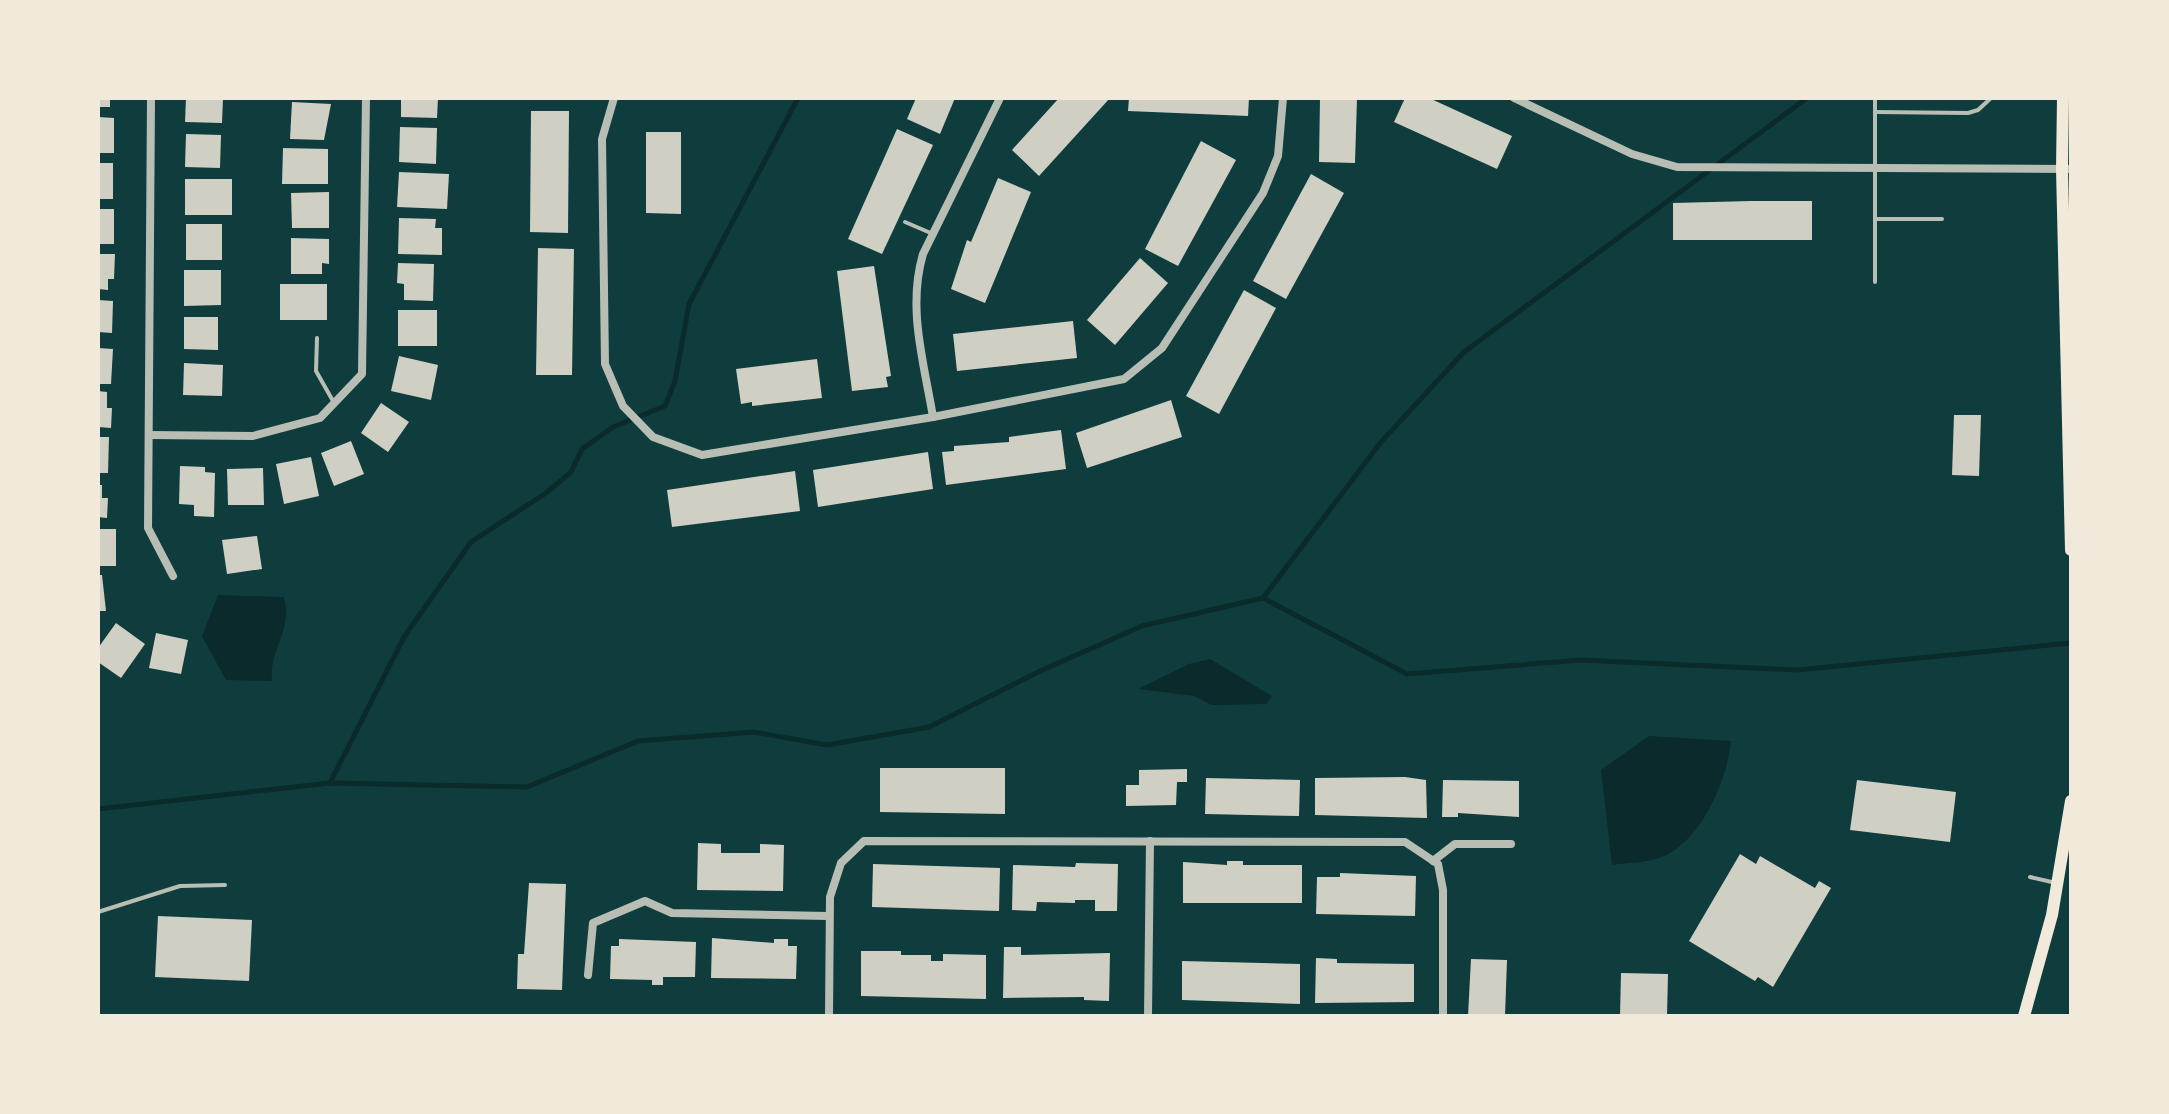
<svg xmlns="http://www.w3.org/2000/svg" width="2169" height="1114" viewBox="0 0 2169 1114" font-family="Raleway,sans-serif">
	<rect width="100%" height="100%" fill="#0f3d3e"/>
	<g fill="#0a2a2b">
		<path d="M218 595 284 597C293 632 269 648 272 681L226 680 202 636Z"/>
		<path d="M1210 659 1272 696 1266 704 1212 705 1194 696 1138 689 1189 664Z"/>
		<path d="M1649 736 1731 741C1727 782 1699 847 1656 859 1642 863 1626 863 1612 865L1601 770Z"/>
	</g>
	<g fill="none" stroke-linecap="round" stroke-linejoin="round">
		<g stroke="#0a2a2b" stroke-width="5">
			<path d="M1263 598 1407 674 1581 660 1797 670 2071 643"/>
			<path d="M330 783 404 637 471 542 546 493 571 472 582 449 613 427 665 406 675 381 689 304 798 98"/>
			<path d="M98 809 330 783 527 787 638 741 754 732 827 745 929 727 1038 672 1142 626 1263 598 1381 442 1464 352 1807 98"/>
		</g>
	</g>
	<g fill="#cfcfc3">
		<rect x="98" y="98" width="12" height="9"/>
		<path d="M186 98H223L222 123 185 122Z"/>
		<path d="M401 98H438L437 118 401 117Z"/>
		<path d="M916 98H955L940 134 907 119Z"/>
		<path d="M1059 98H1110L1039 176 1012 150Z"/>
		<path d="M1129 98H1249L1248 116 1128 111Z"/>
		<path d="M1320 98H1357L1355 163 1319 162Z"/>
		<path d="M1405 98H1429L1512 136 1497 169 1394 122Z"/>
		<path d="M292 102 331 104 324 140 290 139Z"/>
		<path d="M531 111H569L568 233 530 232Z"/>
		<path d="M98 117 114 118V153H98Z"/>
		<path d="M400 127 437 128 436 164 399 162Z"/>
		<path d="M897 129 933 145 882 254 848 239Z"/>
		<path d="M646 132H681V214L646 213Z"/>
		<path d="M186 134 221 135 220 168 185 167Z"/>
		<path d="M1201 141 1236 160 1178 266 1145 249Z"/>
		<path d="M283 148 328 149V184H282Z"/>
		<rect x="98" y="163" width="15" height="36"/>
		<path d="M399 172 449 174 447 209 397 207Z"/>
		<path d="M1311 174 1344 193 1286 299 1253 281Z"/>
		<path d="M998 178 1031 192 985 303 951 289 967 240 971 242Z"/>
		<rect x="185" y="179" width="47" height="36"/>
		<path d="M329 192V228H292L291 193Z"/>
		<path d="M1751 201H1812V240H1673V203Z"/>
		<rect x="98" y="209" width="16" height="35"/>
		<path d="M399 218 436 219 435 228H442V255L398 254Z"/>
		<rect x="186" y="224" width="36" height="36"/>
		<path d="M291 238 329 239V264L322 263V274H291Z"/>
		<path d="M538 248 574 249 572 375H536Z"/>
		<path d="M98 254H115L114 279H108V290L98 289Z"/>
		<path d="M1140 258 1168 283 1115 345 1087 320Z"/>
		<path d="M398 263 434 264 433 301 404 300V284L397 283Z"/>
		<path d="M874 266 891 376 886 377 888 387 852 391 837 271Z"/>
		<path d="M184 270H221V305L184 306Z"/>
		<rect x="280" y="284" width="47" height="36"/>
		<path d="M1244 290 1276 308 1219 414 1186 396Z"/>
		<path d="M98 300 113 301 112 333 98 332Z"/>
		<rect x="398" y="310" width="39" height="36"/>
		<path d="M184 317H218V350L184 349Z"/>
		<path d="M1073 321 1077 358 957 371 953 334Z"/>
		<path d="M98 348 113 349 111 384H98Z"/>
		<path d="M399 356 438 365 431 400 391 391Z"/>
		<path d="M817 359 822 398 752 406V402L741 404 736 369Z"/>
		<path d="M184 363 223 365 222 396 183 395Z"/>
		<path d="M98 391 107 392V408H112L111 428 98 427Z"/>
		<path d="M1171 400 1182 437 1087 468 1076 433Z"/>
		<path d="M381 403 409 422 388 452 361 433Z"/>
		<path d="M1954 415H1981L1979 476 1952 475Z"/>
		<path d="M1061 430 1066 469 946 485 942 452 954 451V446L1009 442V437Z"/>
		<path d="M98 437H109L108 473H98Z"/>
		<path d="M351 441 364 474 334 486 321 453Z"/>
		<path d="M928 452 933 489 818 507 813 470Z"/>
		<path d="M311 457 319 496 284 504 276 464Z"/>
		<path d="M180 466 205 467V472L215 473 214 517 194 516V505L179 504Z"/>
		<path d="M263 468 264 505H228L227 469Z"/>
		<path d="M795 471 800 511 672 527 667 490Z"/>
		<path d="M98 485H102V498H108L107 518 98 517Z"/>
		<rect x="98" y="529" width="18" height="37"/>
		<path d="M257 536 262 569 227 574 222 540Z"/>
		<path d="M98 575H102L106 611H98Z"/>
		<path d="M116 623 145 644 121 678 98 662V648Z"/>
		<path d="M156 633 188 640 181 674 149 668Z"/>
		<path d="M880 768H1005V814L880 812Z"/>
		<path d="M1187 769V782H1177L1176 805 1126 806V785H1139V770Z"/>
		<path d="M1405 777 1426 780 1427 818 1315 815V778Z"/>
		<path d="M1206 778 1300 780 1299 816 1205 814Z"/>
		<path d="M1443 780 1519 781V817L1458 813V817H1442Z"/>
		<path d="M1857 780 1956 792 1950 842 1850 830Z"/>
		<path d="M698 843 721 844V853H760V844L784 845 783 891 697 890Z"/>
		<path d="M1740 854 1756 864 1760 856 1815 888 1819 881 1831 888 1773 987 1758 977 1755 981 1689 941Z"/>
		<path d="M1227 861H1243V865H1302V903H1183V862L1227 865Z"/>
		<path d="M1076 863 1118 864 1117 911H1095V900H1075V903L1037 902 1036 911 1012 910 1013 865 1075 867Z"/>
		<path d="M873 864 1000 868 999 911 872 907Z"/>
		<path d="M1340 873 1416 876 1415 916 1316 914 1317 877H1340Z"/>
		<path d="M529 883 566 884 562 990 517 989 518 954H524Z"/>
		<path d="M158 916 252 920 249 981 155 977Z"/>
		<path d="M712 938 774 943V939H788V946H797L796 979 711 978Z"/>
		<path d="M619 939 696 942 695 977H663V985H652V980L610 979 611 946H619Z"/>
		<path d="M1004 947H1021V955L1110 953 1109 1001 1084 1000V997L1003 998Z"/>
		<path d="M861 951H901V955H931V961H943V954L986 955V999L861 996Z"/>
		<path d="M1316 958 1337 959V963L1414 964V1002L1315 1003Z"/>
		<path d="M1471 959 1507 960 1505 1016H1468Z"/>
		<path d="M1182 961 1300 964V1004L1182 1000Z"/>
		<path d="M1621 973 1668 974 1667 1016H1620Z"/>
	</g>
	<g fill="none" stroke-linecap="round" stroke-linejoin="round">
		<g stroke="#b8beb3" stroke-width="4">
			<path d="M1875 98V282"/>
			<path d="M1875 112 1968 113 1978 110 1991 98"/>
			<path d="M1875 219H1942"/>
			<path d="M905 222 933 234"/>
			<path d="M317 338 316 371 333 401"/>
			<path d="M2030 877 2056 883"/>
			<path d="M98 912 180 886 225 885"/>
		</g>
		<g stroke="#b8beb3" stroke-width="8">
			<path d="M151 98 148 528 173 576"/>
			<path d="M614 98 602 139 605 364 623 406 653 437 702 455 933 417 1124 379 1162 348 1263 193 1278 156 1283 98"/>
			<path d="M1514 98 1632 154 1677 167 2071 169"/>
			<path d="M933 417C924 363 907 308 923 254L1000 98"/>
			<path d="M149 435 253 436 320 418 362 374 366 98"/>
			<path d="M1433 861 1455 844H1511"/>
			<path d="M588 975 593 923 645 901 672 913 829 916"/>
			<path d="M829 1016 830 897 841 863 864 841 1405 842 1438 864 1443 890V1016"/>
			<path d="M1148 1016 1150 841"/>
		</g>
		<g stroke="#f1e9da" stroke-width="12">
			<path d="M2063 98 2062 169 2071 550"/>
			<path d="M2024 1016 2052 915 2071 801"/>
		</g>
	</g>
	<rect width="2169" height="1114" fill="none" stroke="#f1e9da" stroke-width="200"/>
</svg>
